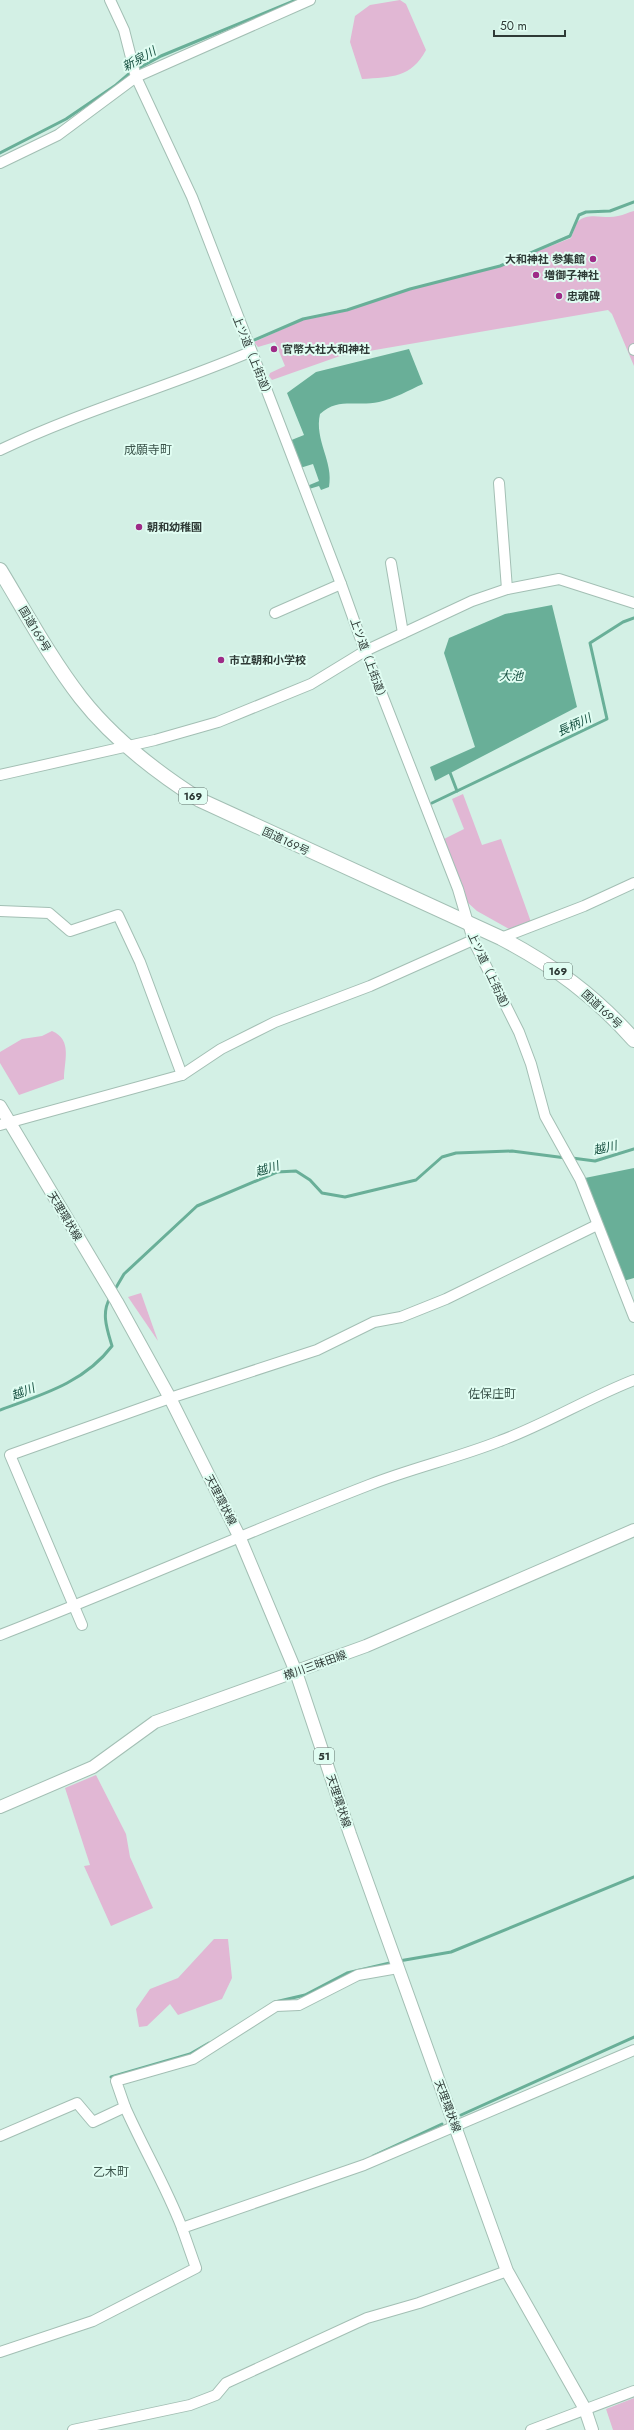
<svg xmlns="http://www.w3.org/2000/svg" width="634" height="2430" viewBox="0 0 634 2430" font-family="Jost,'Noto Sans JP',sans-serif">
	<rect width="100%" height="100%" fill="#d3f0e5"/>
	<g fill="#e1b7d4">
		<path d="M400 0 406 4 426 50C411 78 392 77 362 79L350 42 355 16 370 5Z"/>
		<path d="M634 211V366L612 314 608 310 340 356 272 380 269 376 270 373 285 366 275 342 258 347 254 342 303 320 347 311 410 290 500 266 571 238 577 222C590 211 604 220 618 216 624 215 629 212 634 211Z"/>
		<path d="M463 794 482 845 501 839 531 922 511 930 477 911 467 902 442 840 464 829 452 799Z"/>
		<path d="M52 1031C73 1040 64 1061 64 1079L19 1095 0 1063V1052L22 1039 42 1036Z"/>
		<path d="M141 1293 158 1341 128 1297Z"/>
		<path d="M96 1775 126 1834 130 1857 153 1908 111 1926 84 1866 90 1865 65 1788Z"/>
		<path d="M214 1939H228L232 1978 222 1999 178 2015 170 2004 147 2026 139 2027 136 2009 150 1989 178 1978Z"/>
		<path d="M634 2398V2430H613L606 2409Z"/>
	</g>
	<g fill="#69af98">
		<path d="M409 349 423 384C409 390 394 399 379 402 357 407 338 397 320 414 314 440 334 462 329 487L321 490 319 486 309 489 307 486 319 481 313 464 300 468 289 441 304 435 287 393 316 372Z"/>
		<path d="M552 605 577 707 435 781 430 767 475 747 444 653 449 638 505 614Z"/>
		<path d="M634 1168V1278L620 1282 580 1179Z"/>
	</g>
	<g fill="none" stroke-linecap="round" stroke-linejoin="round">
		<g stroke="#69af98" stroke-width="3">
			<path d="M0 153 66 119 116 85 130 73 161 56 296 0"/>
			<path d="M252 341 303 319 347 310 410 289 500 266 570 236 579 215 586 212 610 211 634 202"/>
			<path d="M449 770 457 791"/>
			<path d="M432 803 607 719 590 643 623 622 634 618"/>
			<path d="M572 1158 595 1161 634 1149"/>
			<path d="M114 1291 124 1274 197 1206 277 1172 296 1171 310 1180 322 1193 345 1197 416 1180 442 1157 456 1153 512 1151 566 1158"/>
			<path d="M0 1410C41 1395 84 1383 112 1346 107 1329 101 1313 110 1298"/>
			<path d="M399 1961 451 1952 634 1877"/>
			<path d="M275 2002 305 1995 347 1973 394 1962"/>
			<path d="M111 2077 190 2054 209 2043"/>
			<path d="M461 2115 634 2037"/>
			<path d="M373 2156 442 2124"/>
		</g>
		<defs>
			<g id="minor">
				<path d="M110 0 124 30 136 77 192 197 277 417 341 584 365 651 458 889 473 940 519 1032 531 1064 545 1116 580 1179 634 1317"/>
				<path d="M0 163 58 135 136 77 310 0"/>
				<path d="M634 349V350"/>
				<path d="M0 450C81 411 168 387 250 352"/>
				<path d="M499 483 507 589"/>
				<path d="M391 563 403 633"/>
				<path d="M275 613 341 584"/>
				<path d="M0 775 155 740 218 722 311 684 365 651 472 601 507 589 559 579 634 603"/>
				<path d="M0 911 49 913 70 931 118 915 140 962 182 1075"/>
				<path d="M501 938 584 906 634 883"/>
				<path d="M0 1125 182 1075 221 1049 275 1022 370 986 473 940"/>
				<path d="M82 1625 10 1455 170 1398 317 1350 374 1322 401 1317 446 1299 597 1225"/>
				<path d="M0 1635C124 1587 245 1533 369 1485 412 1468 457 1458 500 1441 546 1424 588 1398 634 1380"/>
				<path d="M125 2107C143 2148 166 2186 182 2228"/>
				<path d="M0 2136 77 2103 93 2122 125 2107 116 2081 193 2059 276 2006 299 2005 358 1975 398 1968"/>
				<path d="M0 2352 93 2321 196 2268 182 2228 364 2165 634 2050"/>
				<path d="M73 2430 190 2405 216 2395 226 2383 367 2318 419 2303 507 2271"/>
				<path d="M531 2430 634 2391"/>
			</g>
			<g id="major">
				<path d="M0 1106 117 1302 170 1398 239 1536 296 1672 350 1834 507 2271 585 2409 592 2430"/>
				<path d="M0 1807 93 1767 155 1722 366 1646 634 1530"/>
			</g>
			<path id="highway" d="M0 570C26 613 50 658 81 698 113 739 156 772 200 800L501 938C554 966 594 995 634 1040"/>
		</defs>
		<use href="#minor" stroke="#a3bfb4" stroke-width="12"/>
		<use href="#major" stroke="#a3bfb4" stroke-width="14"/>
		<use href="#highway" stroke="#a3bfb4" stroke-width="16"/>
		<use href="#minor" stroke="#fff" stroke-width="10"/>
		<use href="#major" stroke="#fff" stroke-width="12"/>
		<use href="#highway" stroke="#fff" stroke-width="14"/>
	</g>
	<g fill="#9e2b87" stroke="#e0fdf2" stroke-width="1.5">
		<circle cx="593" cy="259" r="4"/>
		<circle cx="536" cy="275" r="4"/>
		<circle cx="559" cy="296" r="4"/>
		<circle cx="274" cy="349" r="4"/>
		<circle cx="139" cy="527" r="4"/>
		<circle cx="221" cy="660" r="4"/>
	</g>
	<g text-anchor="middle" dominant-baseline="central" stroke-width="4" stroke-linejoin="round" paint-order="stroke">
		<g fill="#e0fdf2" stroke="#63746e" stroke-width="1">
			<rect x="179" y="788" width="28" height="16" rx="3"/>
			<rect x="544" y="963" width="28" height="16" rx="3"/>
			<rect x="314" y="1748" width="20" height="16" rx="3"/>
		</g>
		<g font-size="10" font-weight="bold" fill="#2e3a36">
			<text x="193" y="796">169</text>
			<text x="558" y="971">169</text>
			<text x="324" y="1756">51</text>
		</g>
		<g font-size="11" font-weight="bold" fill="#2e3a36" stroke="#e0fdf2" text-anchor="start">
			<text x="585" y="259" text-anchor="end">大和神社 参集館</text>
			<text x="544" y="275">増御子神社</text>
			<text x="567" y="296">忠魂碑</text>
			<text x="282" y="349">官幣大社大和神社</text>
			<text x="147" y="527">朝和幼稚園</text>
			<text x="229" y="660">市立朝和小学校</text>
		</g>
		<g font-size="11" fill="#2e3a36" stroke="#e0fdf2">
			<text transform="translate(253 357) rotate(68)">上ツ道（上街道）</text>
			<text transform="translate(35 629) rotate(59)">国道169号</text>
			<text transform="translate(369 660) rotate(70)">上ツ道（上街道）</text>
			<text transform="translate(286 841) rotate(25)">国道169号</text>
			<text transform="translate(490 973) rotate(65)">上ツ道（上街道）</text>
			<text transform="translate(602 1009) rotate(43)">国道169号</text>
			<text transform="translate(65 1216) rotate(59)">天理環状線</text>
			<text transform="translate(221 1500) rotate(63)">天理環状線</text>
			<text transform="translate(315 1665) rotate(-20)">横川三昧田線</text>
			<text transform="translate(339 1801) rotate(72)">天理環状線</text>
			<text transform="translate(448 2106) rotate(70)">天理環状線</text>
		</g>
		<g font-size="12" font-style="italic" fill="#165040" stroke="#e0fdf2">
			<text transform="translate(139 59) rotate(-29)">新泉川</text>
			<text x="511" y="676">大池</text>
			<text transform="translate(574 725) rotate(-25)">長柄川</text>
			<text transform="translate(605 1148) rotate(-13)">越川</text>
			<text transform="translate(267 1169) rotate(-17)">越川</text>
			<text transform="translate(23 1392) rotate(-22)">越川</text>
		</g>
		<g font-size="12" fill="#3b544b" stroke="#e0fdf2">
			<text x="148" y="450">成願寺町</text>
			<text x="492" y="1394">佐保庄町</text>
			<text x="111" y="2172">乙木町</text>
		</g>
	</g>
	<path d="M494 30v6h71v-6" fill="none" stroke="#2e3a36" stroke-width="2"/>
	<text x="500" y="30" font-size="12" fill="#2e3a36" stroke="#e0fdf2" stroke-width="3" paint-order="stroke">50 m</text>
</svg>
